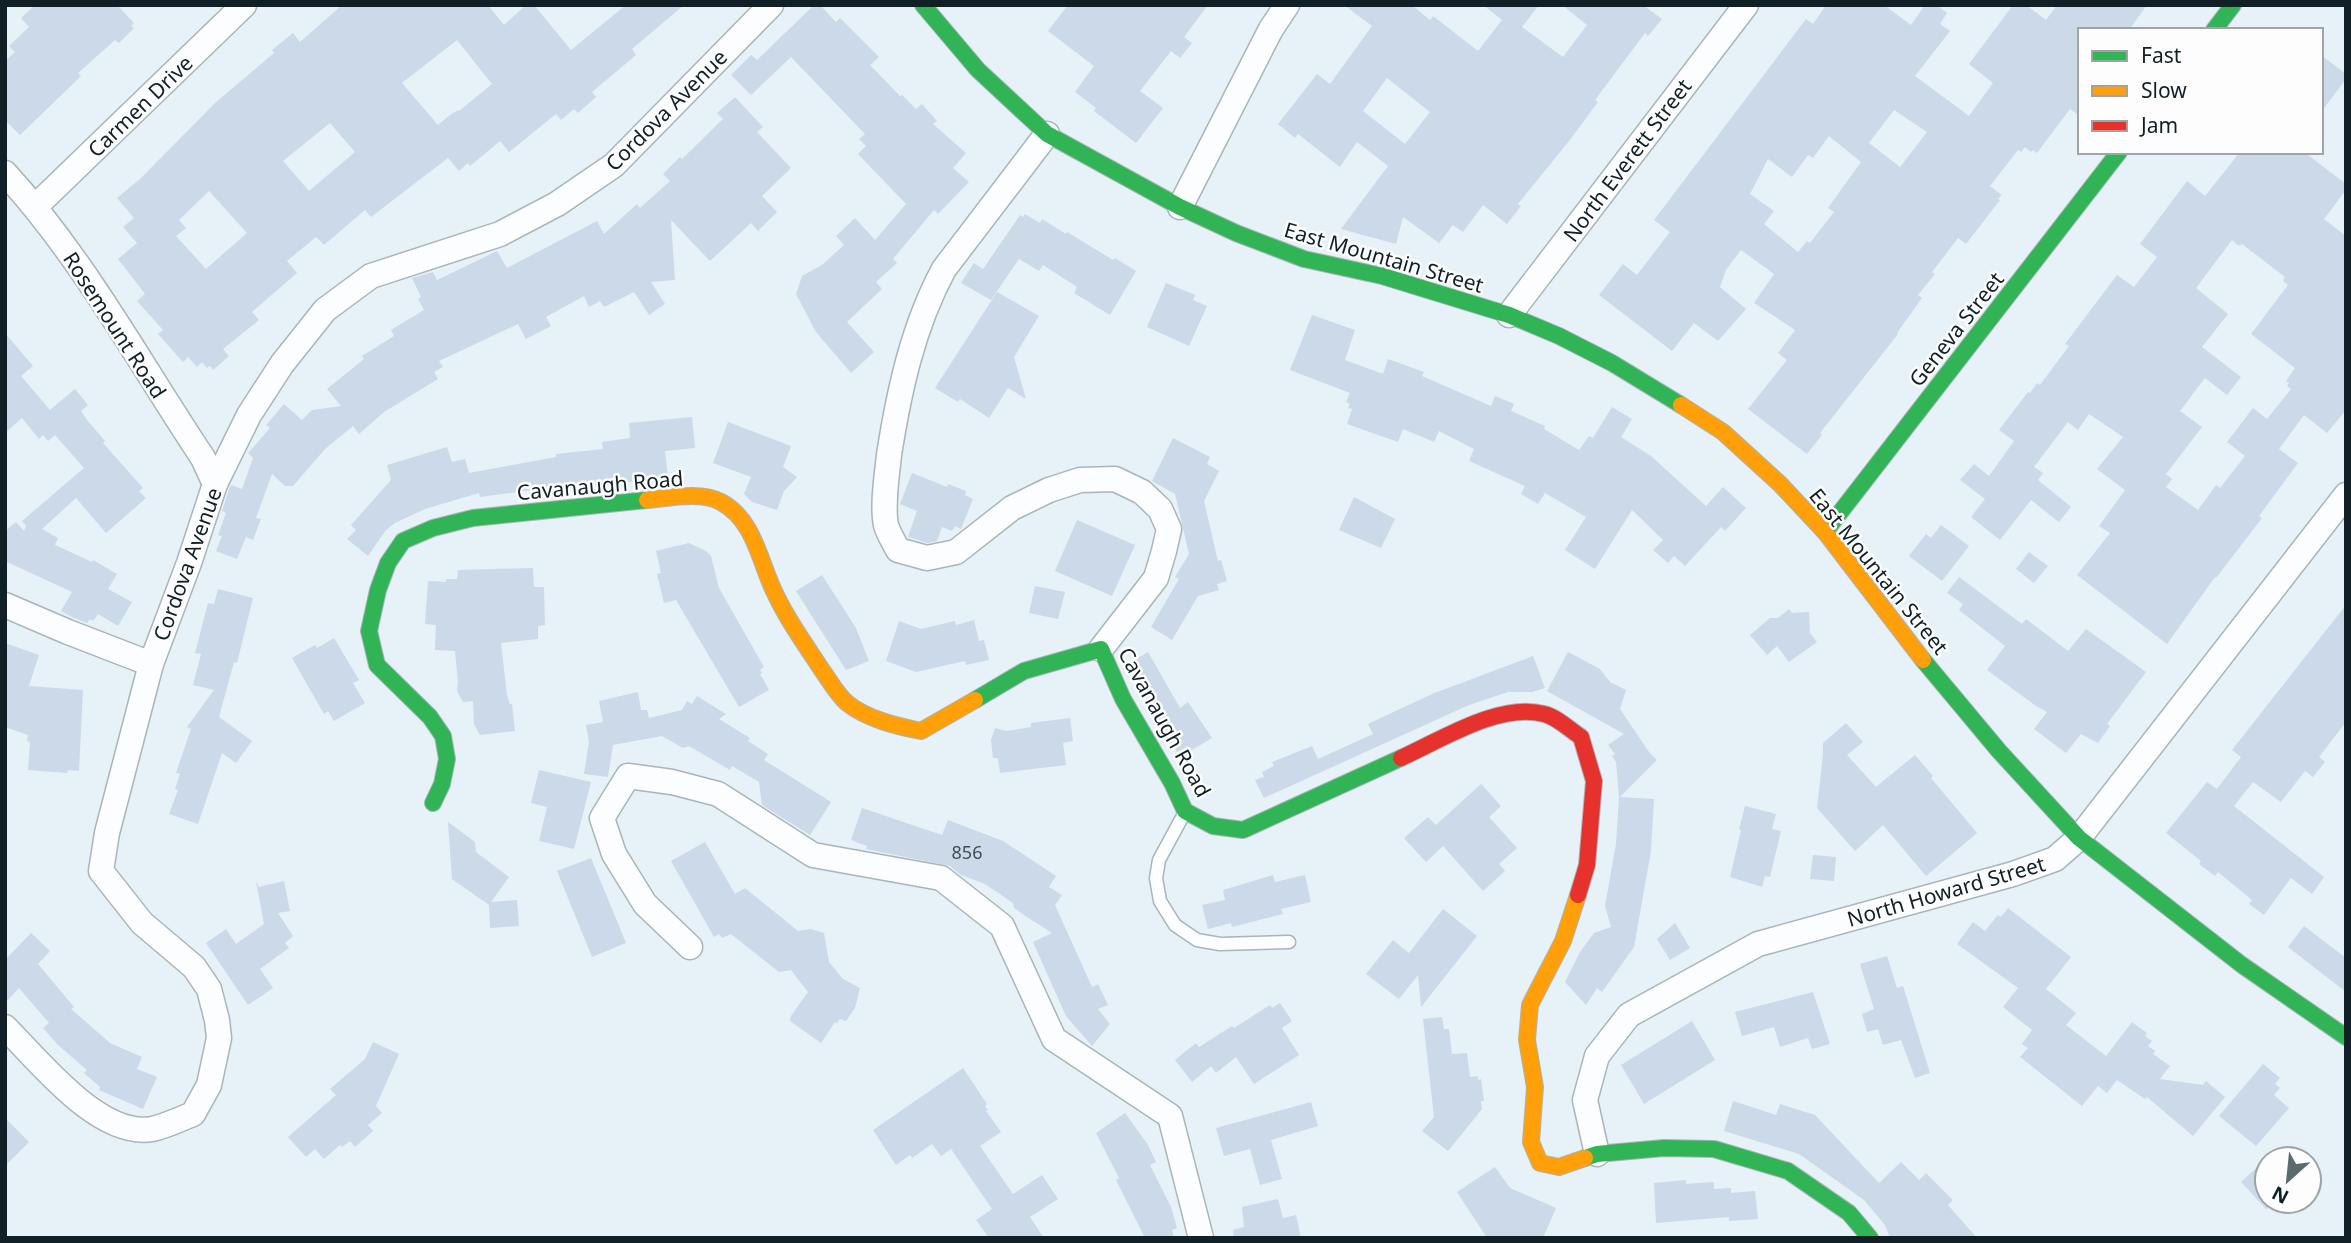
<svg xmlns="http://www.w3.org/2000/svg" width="2351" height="1243" viewBox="0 0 2351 1243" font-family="'Noto Sans',sans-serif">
	<rect width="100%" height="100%" fill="#e6f2f7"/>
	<g fill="#ccd9e8" fill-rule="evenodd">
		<path d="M35 5H117L134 23 131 26 134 28 119 43 115 40 78 73 81 76 20 135 5 120V61L15 52 9 46 29 27 21 18Z"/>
		<path d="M342 5H488L504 25 526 5H534L571 50 626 5H684L632 49 636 55 592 92 596 97 578 113 574 109 561 120 556 114 509 152 500 141 470 166 468 163 459 171 448 158 371 217 365 210 324 245 316 237 287 261 297 273 252 312 259 320 223 349 229 356 213 370 210 366 207 368 202 362 197 367 188 357 183 362 158 334 163 330 137 301 145 294 118 259 137 243 123 227 134 218 117 198 140 179 215 103 274 53 272 50 293 33 300 42ZM457 40 492 84 459 111 458 110 450 115 438 125 402 83ZM330 123 355 152 309 191 283 161ZM209 191 247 233 206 269 176 236 186 228 179 220Z"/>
		<path d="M814 5H820L836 22 840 18 879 57 870 65 900 96 902 95 916 109 922 104 937 121 933 124 966 153 953 168 969 182 938 214 934 210 893 259 897 263 876 282 882 289 847 322 874 352 851 373 816 332 796 294 802 276 822 265 844 245 836 236 855 218 875 240 906 204 858 154 866 146 859 139 865 134 791 57 751 95 731 75 751 55 757 60Z"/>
		<path d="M1068 5H1208L1184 37 1192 43 1180 58 1171 51 1140 91 1163 108 1136 143 1094 111 1096 108 1075 92 1094 66 1048 31Z"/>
		<path d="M1344 5H1412L1430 20 1433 16 1478 51 1502 20 1483 5H1539L1522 27 1563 57 1587 25 1562 5H1643L1662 19 1648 36 1645 33 1595 100 1598 102 1569 141 1518 204 1521 206 1507 224 1483 205 1463 232 1453 225 1439 243 1403 217 1396 244 1341 229 1388 166 1357 142 1340 167 1298 134 1295 138 1278 124 1317 74 1330 84 1372 26ZM1387 78 1430 112 1405 144 1363 111Z"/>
		<path d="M1826 5H1884L1911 25 1925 5H1937L1947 13 1940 24 1950 31 1915 76 1969 116 1993 83 1969 64 2013 5H2026L2046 20 2057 5H2147L2129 30H2080V116L2070 109 2037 153 2033 150 2031 152 2025 147 2021 152 2018 150 1990 186 2002 195 1998 199 2000 200 1966 244 1958 238 1932 272 1935 274 1918 295 1922 298 1897 333 1898 334 1820 433 1822 435 1807 454 1748 409 1787 360 1778 353 1795 330 1754 303 1774 274 1741 250 1726 270 1720 287 1746 309 1718 341 1694 323 1672 351 1599 295 1623 264 1637 275 1670 232 1654 220 1806 19 1813 24ZM1894 110 1927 132 1900 167 1869 143ZM1829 136 1861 162 1828 208 1834 212 1810 243 1807 241 1798 252 1764 224 1774 211 1750 194 1768 159 1792 177 1808 155 1813 158Z"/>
		<path d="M2321 55 2346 74V79L2321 112Z"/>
		<path d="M735 97 763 127 757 132 791 168 762 196 777 212 758 231 751 223 710 261 671 220 675 280 651 282 665 304 649 315 634 292 604 307 600 301 589 307 584 296 546 317 551 326 526 339 518 324 439 361 443 367 434 372 438 379 384 412 359 434 353 426 325 449 293 486H285L272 474 256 518 261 519 253 540 246 537 237 559 216 551 222 536 218 535 226 513 222 511 229 489 231 485 242 489 253 458 248 453 270 428 266 425 284 404 302 420 312 410 341 406 327 389 364 359 362 356 394 336 391 330 424 310 418 299 421 297 412 278 433 272 437 280 497 251 507 268 597 221 604 234 637 204 640 208 670 181 663 174 680 157 682 159 723 119 717 113Z"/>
		<path d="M2240 152H2304L2346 184V190L2324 219 2346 236V410L2327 433 2304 415 2279 449 2298 463 2259 516 2262 518 2216 578 2215 577 2167 644 2077 575 2110 533 2099 526 2125 490 2097 469 2123 437 2089 414 2078 430 2068 422 2034 467 2043 473 2038 480 2071 507 2059 522 2031 500 2000 540 1971 517 1985 499 1960 480 1974 464 1989 476 2014 441 1999 430 2028 392 2030 393 2037 383 2040 385 2069 346 2065 344 2117 275 2134 287 2157 257 2140 244 2187 181 2205 196ZM2232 240 2239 246 2242 244 2285 277 2283 281 2288 285 2251 334 2295 368 2286 381 2289 383 2287 386 2291 389 2267 419 2253 408 2227 442 2245 456 2220 488 2216 485 2198 510 2166 487 2172 479 2166 474 2202 427 2180 411 2205 378 2227 395 2241 377 2202 347 2228 314 2196 288Z"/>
		<path d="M1025 214 1040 223 1042 219 1066 234 1067 232 1113 260 1115 258 1136 271 1110 315 1074 293 1077 287 1043 265 1039 271 1019 259 991 300 961 283 974 263 983 269 1020 215 1023 217Z"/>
		<path d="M1166 283 1195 295 1193 300 1207 306 1189 346 1147 327Z"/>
		<path d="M997 292 1039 316 1014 357 1026 399 1008 388 989 418 960 399 958 402 935 388Z"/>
		<path d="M1312 315 1355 330 1345 360 1383 374 1388 359 1424 372 1422 376 1491 406 1495 396 1514 404 1511 411 1545 426 1544 429 1579 450 1589 436 1593 438 1612 407 1632 419 1621 437 1651 456 1706 506 1723 487 1746 508 1725 531 1721 527 1685 566 1674 556 1668 563 1653 550 1663 540 1632 510 1595 569 1565 550 1586 517 1545 493 1538 504 1521 494 1525 486 1469 461 1474 449 1439 431 1434 442 1403 429 1398 442 1347 424 1352 409 1348 408 1350 404 1346 402 1350 393 1290 370Z"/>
		<path d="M5 333 33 366 21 376 50 410 75 389 88 405 81 411 87 420 105 441 103 443 143 488 139 491 146 498 106 533 76 498 42 529 58 538 55 545 92 562 93 560 117 574 108 589 132 602 118 626 98 614 93 621 90 619 87 623 72 617 61 611 72 592 5 561V531L16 522 24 531 26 526 22 521 84 468 55 435 48 441 43 435 39 439 22 418 5 433Z"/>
		<path d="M692 417 695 448 665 451 668 478 560 489V486L480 497 479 493 425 509 395 523 386 530 368 556 347 539 356 530 351 525 391 480 387 465 447 447 452 462 465 459 469 473 556 457V454L603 449 602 442 630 438 629 423Z"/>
		<path d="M728 422 791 446 783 467 797 477 784 491 777 510 752 502 744 494 751 477 713 463Z"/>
		<path d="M1173 438 1210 457 1207 464 1219 471 1204 501 1218 561 1221 560 1227 581 1217 584 1219 590 1198 596 1172 640 1151 627 1179 579 1175 577 1189 554 1175 494 1152 481Z"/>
		<path d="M912 473 947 487 948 484 966 491 965 495 973 499 961 529 955 526 952 531 942 527 937 541 928 543 908 537 917 511 900 504Z"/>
		<path d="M1354 497 1395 519 1381 548 1339 530Z"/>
		<path d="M1077 520 1135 545 1112 596 1055 571Z"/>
		<path d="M1941 525 1969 546 1942 581 1909 556 1926 534 1931 538Z"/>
		<path d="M689 543 706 551 711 556 719 588 764 667 760 670 762 673 760 674 769 690 739 707 676 600 664 603 657 574 661 573 656 551Z"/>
		<path d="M2029 552 2048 566 2034 583 2016 569Z"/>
		<path d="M533 568 534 587H544L545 625 538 626V639L501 643 507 695 510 704H512L515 731 480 735 474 724 473 701 463 702 457 691 458 683 455 651 435 650 436 625 425 624 428 581 446 582V579H457L458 570Z"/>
		<path d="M822 575 856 628 869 661 846 670 796 591Z"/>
		<path d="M1959 577 2022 624 2026 619 2068 651 2086 629 2146 672 2107 724 2110 726 2098 743 2081 734 2066 753 2034 729 2047 712 2036 706 1987 670 2005 646 1959 610 1963 604 1947 593Z"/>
		<path d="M1035 586 1065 592 1058 619 1029 613Z"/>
		<path d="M218 589 253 598 237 663 234 662 219 717 252 741 236 763 222 753 198 824 169 814 178 790 175 789 180 774 176 773 191 729 187 727 214 690 193 685 201 654 195 653 208 603 214 604Z"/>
		<path d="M2346 605V722L2319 757 2325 762 2313 777 2305 771 2281 802 2253 782 2234 806 2324 877 2312 894 2291 878 2264 915 2249 904 2252 900 2218 872 2215 876 2199 864 2201 861 2166 833 2207 782 2217 789 2241 757 2232 750Z"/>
		<path d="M1789 609 1792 613 1809 612 1810 633 1817 642 1789 662 1777 646 1767 655 1750 635 1770 618H1778Z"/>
		<path d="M974 620 979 641 984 640 989 660 966 665 965 661 916 672 886 661 899 621 921 629 955 621 956 625Z"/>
		<path d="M334 638 359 680 353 683 365 703 334 721 328 711 324 714 292 658 315 645 317 648Z"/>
		<path d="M5 643 39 655 29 686 83 690 79 771 68 770 67 773 28 770 30 742 27 741 28 735 5 727Z"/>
		<path d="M1148 652 1180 708 1188 702 1212 738 1180 757 1141 690 1129 663Z"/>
		<path d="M1568 652 1600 669 1610 682 1626 690 1620 709 1649 752 1657 760 1620 797 1654 799 1651 851 1634 947 1602 992 1597 988 1586 1005 1565 982 1580 952 1594 933 1611 927 1605 906 1616 844 1619 797 1616 762 1612 756 1615 754 1608 745 1624 734 1547 691Z"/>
		<path d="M1533 656 1545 688 1532 692H1508L1469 705 1264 798 1255 780 1264 777 1262 772 1274 766 1272 762 1312 746 1318 759 1373 734 1368 724 1432 694Z"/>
		<path d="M638 692 641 710H647L649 718 682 710 687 701 692 704 697 696 726 714 719 719 750 738 748 741 768 754 764 760 831 802 810 835 762 805 759 782 732 766 730 770 689 746 683 748 662 736 613 745 608 777 584 774 589 742 586 725 603 722 599 701Z"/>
		<path d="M1070 718 1073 741 1063 743 1066 765 1000 773 998 758H993L991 740 995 728 1007 731 1031 727V723Z"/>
		<path d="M1846 723 1863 742 1847 755 1876 787 1915 755 1933 776 1931 778 1977 833 1926 876 1883 825 1855 851 1817 808 1823 754V743Z"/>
		<path d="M539 770 591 782 574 849 539 841 547 807 531 803Z"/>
		<path d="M1481 784 1501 806 1489 817 1517 848 1499 864 1505 871 1483 891 1443 846 1426 862 1404 838 1428 817 1436 825Z"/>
		<path d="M1745 806 1776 814 1772 829 1781 831 1770 877 1765 876 1762 887 1730 877 1741 830 1739 829Z"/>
		<path d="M862 808 942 835 948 820 1003 841 1056 876 1049 887 1062 895 1055 905 1092 987 1098 984 1108 1005 1098 1009 1110 1024 1092 1046 1066 1016 1033 942 1052 933 1027 917 1014 908 1013 903 985 884 961 875 950 866 866 849 867 846 851 840Z"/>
		<path d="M448 822 475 842 476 852 509 877 491 902 517 900 519 926 490 928 489 905 452 879Z"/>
		<path d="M705 842 735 894 745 888 798 931 811 929 824 933 829 962 843 979 860 988 855 1008 846 1021 840 1019 837 1023 835 1022 821 1043 790 1021 791 1016 808 992 791 970 779 972 731 934 722 938 719 934 714 937 671 861Z"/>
		<path d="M1813 855 1836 857 1834 881 1810 879Z"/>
		<path d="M591 858 626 943 592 957 557 871Z"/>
		<path d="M1273 875 1275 882 1305 875 1311 902 1281 909 1283 914 1232 927 1231 923 1208 929 1202 905 1225 900 1223 890Z"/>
		<path d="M256 881 259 887 284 881 290 911 278 913 293 936 285 943 289 948 260 969 273 988 248 1005 206 943 226 929 236 944 264 924Z"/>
		<path d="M2008 908 2071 957 2046 989 2076 1013 2066 1025 2106 1056 2132 1022 2147 1033 2145 1036 2152 1041 2148 1046 2155 1051 2153 1054 2170 1066 2160 1079 2203 1085 2206 1081 2225 1097 2193 1136 2147 1097 2145 1099 2117 1080 2107 1093 2098 1086 2082 1106 2020 1057 2028 1048 2022 1044 2032 1030 2003 1007 2018 988 1957 944 1973 922 1985 931 1998 915 2001 917Z"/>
		<path d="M1443 909 1477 936 1421 1007 1418 975 1399 999 1366 974 1393 940 1409 953Z"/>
		<path d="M1675 923 1690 948 1670 960 1657 939Z"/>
		<path d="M2304 926 2346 958V992L2288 947Z"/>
		<path d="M31 933 50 951 38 964 74 1007 71 1009 110 1043 142 1057 137 1069 157 1077 143 1109 99 1090 100 1087 84 1073 87 1070 58 1045 43 1028 49 1023 19 988 5 1003V960Z"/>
		<path d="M1887 956 1897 988 1903 986 1930 1073 1915 1078 1901 1040 1883 1045 1878 1029 1867 1032 1862 1014 1874 1009 1860 964Z"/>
		<path d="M1813 992 1830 1044 1812 1049 1808 1038 1780 1047 1774 1027 1742 1036 1735 1012Z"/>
		<path d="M1280 1003 1292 1021 1282 1028 1299 1055 1254 1084 1236 1057 1216 1073 1211 1066 1192 1082 1175 1060 1196 1043 1199 1047 1232 1026 1234 1028 1270 1005 1272 1008Z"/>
		<path d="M1442 1017 1444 1029H1449L1452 1054 1467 1053 1470 1077 1478 1076V1080L1481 1079 1484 1101H1481L1482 1109 1448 1151 1422 1131 1434 1117 1423 1019Z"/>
		<path d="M1692 1021 1715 1060 1644 1104 1621 1065Z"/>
		<path d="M373 1042 399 1054 376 1106 382 1113 368 1125 373 1131 355 1147 350 1141 342 1147 340 1145 324 1159 315 1149 306 1157 288 1137 336 1095 330 1089 365 1059Z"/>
		<path d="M2263 1064 2280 1078 2275 1084 2280 1088 2274 1095 2289 1108 2256 1146 2219 1116Z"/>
		<path d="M963 1068 987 1104 985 1106 988 1110 986 1111 1001 1132 980 1146 1013 1194 1042 1175 1058 1199 1030 1217 1044 1238H989L976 1220 992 1209 951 1149 941 1156 932 1144 912 1158 910 1155 896 1165 873 1130Z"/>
		<path d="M1733 1101 1776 1115 1780 1104 1815 1115 1879 1183 1901 1162 1919 1180 1926 1173 1953 1200 1948 1205 1977 1238H1890L1885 1225 1864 1200 1799 1154 1724 1131Z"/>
		<path d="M1311 1102 1318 1126 1271 1140 1282 1179 1260 1185 1250 1149 1224 1156 1216 1128Z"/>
		<path d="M1125 1113 1148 1145 1156 1162 1150 1165 1171 1207 1177 1228 1172 1230 1174 1238H1145L1116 1180 1119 1178 1096 1133Z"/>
		<path d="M5 1118 29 1142 5 1166Z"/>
		<path d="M2267 1158V1210L2241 1182Z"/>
		<path d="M1495 1167 1510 1188 1556 1208 1543 1238H1487L1457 1192Z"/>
		<path d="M1686 1180V1184L1714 1182V1189L1731 1188V1193L1755 1191 1758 1219 1729 1221V1217L1656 1223 1654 1183Z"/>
		<path d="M1278 1199 1283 1218 1296 1215 1301 1238H1234L1233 1230 1244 1227 1242 1207Z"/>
	</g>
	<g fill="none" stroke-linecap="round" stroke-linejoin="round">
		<defs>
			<path id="lane" d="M1185 812 1159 860 1156 878 1160 901 1175 925 1197 940 1220 944 1289 942"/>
			<g id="street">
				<path d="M1047 134 944 269C913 326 899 391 889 455 887 474 882 506 886 525 888 533 894 542 898 550L927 558 956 552 1012 508 1049 490 1080 480 1115 479 1142 492 1160 509 1169 529 1164 551 1156 578 1101 649"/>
				<path d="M5 173C83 258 139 362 203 458L215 484"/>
				<path d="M36 206 244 5"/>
				<path d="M1180 207 1271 29 1287 5"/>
				<path d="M1509 315 1746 5"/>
				<path d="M5 605 68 632 151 664"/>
				<path d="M690 947 645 904 614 854 602 818 628 776 672 782 718 794 813 855 941 878 1002 926 1054 1039 1170 1116 1201 1238"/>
				<path d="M5 1027C39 1061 99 1138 152 1129 166 1126 180 1119 193 1114L209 1085 219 1038 217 1020 209 989 194 967 142 923 101 871 107 833 151 664 189 563 215 484 249 415 282 364 325 310 371 276 500 234 557 204 614 165 771 5"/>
				<path d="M1597 1154 1585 1100 1597 1056 1629 1015 1758 944 2013 874 2055 859 2079 838 2346 495"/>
			</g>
			<g id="fast">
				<path d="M923 5 978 70 1047 134 1180 207 1236 233 1304 259 1382 276 1509 315 1559 336 1612 363 1681 405"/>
				<path d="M2214 30 2233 5"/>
				<path d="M1825 532 2119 152"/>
				<path d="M1923 660 1999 751 2079 838 2242 965 2346 1037"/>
				<path d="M975 700 1024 671 1101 649 1123 699 1172 783 1185 811 1213 826 1243 830 1401 758"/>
				<path d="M433 803 442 784 447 759 443 736 430 717 377 665 369 631 378 590 388 563 403 541 433 528 473 518 647 500"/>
				<path d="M1585 1158 1597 1154 1664 1148 1714 1149 1788 1171 1849 1213 1870 1238"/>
			</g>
			<g id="slow">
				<path d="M1681 405 1723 432 1780 484 1825 532 1923 660"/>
				<path d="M647 500C669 498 701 491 721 502 751 518 758 553 770 582 783 614 805 644 824 673 831 683 838 695 847 703 867 719 896 726 921 731L975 700"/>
				<path d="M1578 895 1563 941 1530 1005 1527 1040 1535 1087 1531 1142 1540 1163 1559 1167 1585 1158"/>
			</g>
			<path id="jam" d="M1401 758C1441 740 1500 702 1544 714 1557 717 1570 730 1581 737L1594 781 1587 865 1578 895"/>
		</defs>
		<use href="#lane" stroke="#a9b5ba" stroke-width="15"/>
		<use href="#street" stroke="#a9b5ba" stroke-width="27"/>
		<use href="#fast" stroke="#a9b5ba" stroke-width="18"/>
		<use href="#slow" stroke="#a9b5ba" stroke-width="18"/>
		<use href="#jam" stroke="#a9b5ba" stroke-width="18"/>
		<use href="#lane" stroke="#fbfdfe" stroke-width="12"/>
		<use href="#street" stroke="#fbfdfe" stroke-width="24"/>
		<use href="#fast" stroke="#30b455" stroke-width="16"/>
		<use href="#slow" stroke="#ff9f0a" stroke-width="16"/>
		<use href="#jam" stroke="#e5322d" stroke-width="16"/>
	</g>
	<g text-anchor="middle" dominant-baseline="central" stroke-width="5" stroke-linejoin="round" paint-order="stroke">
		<g font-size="18" fill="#404e56">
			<text x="967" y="852">856</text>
		</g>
		<g font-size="21" fill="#112026" stroke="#fdfdfd">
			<text transform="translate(140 106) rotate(-44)">Carmen Drive</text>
			<text transform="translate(666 110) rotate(-45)">Cordova Avenue</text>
			<text transform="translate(1627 160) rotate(-53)">North Everett Street</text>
			<text transform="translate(1384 257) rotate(16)">East Mountain Street</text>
			<text transform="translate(115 325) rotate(57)">Rosemount Road</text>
			<text transform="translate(1956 329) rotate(-52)">Geneva Street</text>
			<text transform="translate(600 485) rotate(-5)">Cavanaugh Road</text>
			<text transform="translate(187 564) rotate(-70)">Cordova Avenue</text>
			<text transform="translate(1879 571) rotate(51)">East Mountain Street</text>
			<text transform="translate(1165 722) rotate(61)">Cavanaugh Road</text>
			<text transform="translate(1946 891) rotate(-16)">North Howard Street</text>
		</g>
	</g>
	<rect width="2351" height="1243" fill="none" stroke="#112026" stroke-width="14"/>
	<rect x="2078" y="28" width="245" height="126" fill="#fdfdfd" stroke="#9fa5a7" stroke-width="2"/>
	<rect x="2092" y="51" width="35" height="10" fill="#30b455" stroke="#9fa5a7" stroke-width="2"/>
	<text x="2141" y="63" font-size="21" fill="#112026">Fast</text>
	<rect x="2092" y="86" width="35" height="10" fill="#ff9f0a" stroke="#9fa5a7" stroke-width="2"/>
	<text x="2141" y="98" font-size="21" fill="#112026">Slow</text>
	<rect x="2092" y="121" width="35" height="10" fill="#e5322d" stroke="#9fa5a7" stroke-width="2"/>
	<text x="2141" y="133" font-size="21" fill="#112026">Jam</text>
	<g transform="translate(2288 1180) rotate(207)"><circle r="33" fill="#fdfdfd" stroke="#9fa5a7" stroke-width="2"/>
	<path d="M0-5L12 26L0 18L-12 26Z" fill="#5c6a6f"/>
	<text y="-10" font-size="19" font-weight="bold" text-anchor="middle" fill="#112026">N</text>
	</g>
</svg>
